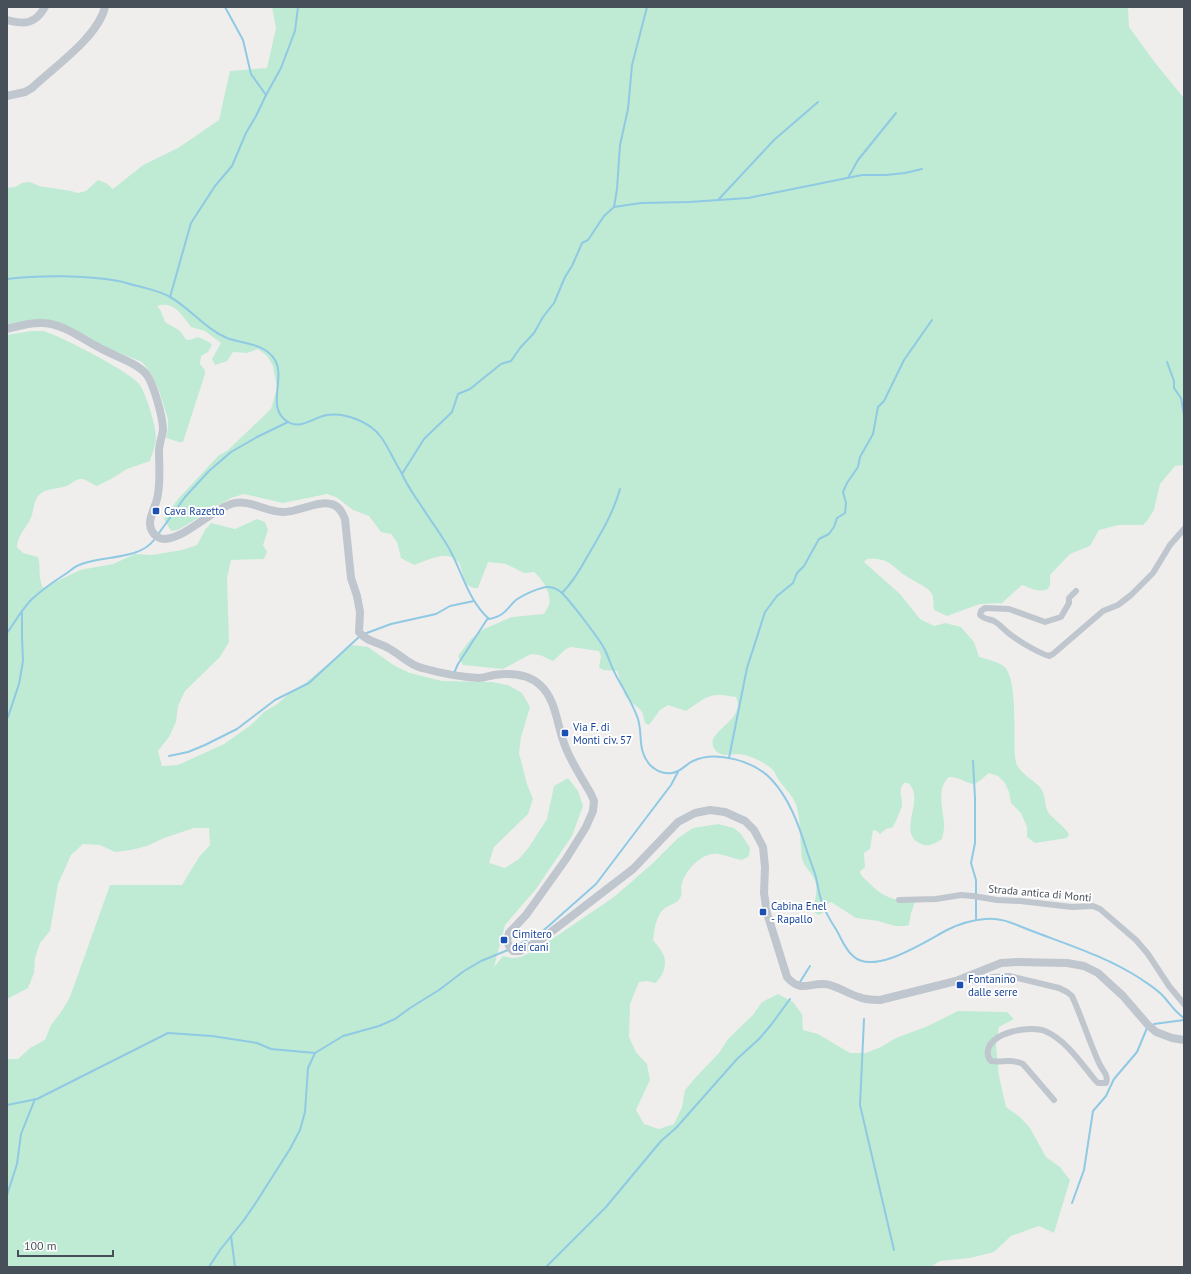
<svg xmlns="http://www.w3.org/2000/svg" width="1191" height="1274" viewBox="0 0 1191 1274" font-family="'PT Sans',sans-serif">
	<rect width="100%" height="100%" fill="#f0eeed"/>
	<g fill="#bfebd4">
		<path d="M272 7H1128L1129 27 1156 64 1184 98V465L1175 466 1160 484 1154 510 1147 521 1143 525H1119L1099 530 1090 546 1070 554 1050 575V585L1048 589C1039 593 1030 588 1022 585L1002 603 980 604 947 616 934 610C933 605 934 598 932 594 927 586 917 583 909 578 892 568 891 557 867 559L864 562 900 594 920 619 934 626 945 623 961 627 974 642 979 657C986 659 995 661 1002 665 1020 675 1012 743 1016 762 1019 773 1032 779 1039 786 1046 793 1044 804 1048 812 1053 819 1064 826 1069 834L1067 838 1035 843 1027 837V827L1021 813 1011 803 1009 792 1005 783 998 776 989 773C985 776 979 782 975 784 970 785 957 776 949 777 936 789 943 808 944 823 945 828 943 833 942 839 934 844 928 848 919 843 897 831 926 798 908 783H904C897 790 903 797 902 806 901 809 895 824 893 827L886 829 880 834 877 831 873 830 870 849 864 853 865 868 861 870 860 872 861 875C882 896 885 899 915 902L911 913 909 925 905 926H895L878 921 856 918 831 902 827 904 823 913 818 915 814 912C813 903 818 893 816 884 814 874 805 869 802 859 800 844 801 828 798 813 796 797 787 792 778 779 776 776 775 772 772 769 764 762 750 755 739 754 730 753 720 759 714 748 704 731 747 721 736 697 709 692 708 696 686 711L668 705 660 710 649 725 645 723C642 705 638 710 627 698 623 693 620 678 617 671L603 670 599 667 601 656 599 651 571 647 566 649 553 661 540 655 531 654 503 669 463 665 458 656 471 639 484 629 512 617 544 614C545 611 548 608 549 605 552 593 542 579 534 572L524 573 506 564 488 562 478 588C453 588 473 555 442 556 433 557 423 562 414 565L401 558 397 542 391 534 381 532 369 516 353 510 336 497 327 494 283 503 244 494 231 498 178 530 171 531 164 519 178 499 219 455 227 451 271 409 277 388 273 366 267 356 258 349 247 353 233 352 227 361 215 365 212 359 221 343 205 331 191 327C182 315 174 300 157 306L161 311 165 322C169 325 177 328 180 331 188 341 184 342 198 337L209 342 212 345 208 352 201 356 200 364 205 370V374L183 442C178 443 172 439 166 438L168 428V419L158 388 151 373 142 362 100 345 54 322 7 326V188L15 187 22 183 30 182 39 186 71 191 78 193 86 191 98 180 106 183 113 189 143 165 178 148 219 120 230 71 267 68 276 28Z"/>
		<path d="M31 331C35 331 39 331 43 331 59 335 131 372 140 385 146 394 156 426 156 437 156 445 152 454 150 461L127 469 111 479 97 486C92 484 87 480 83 479 76 478 72 484 66 486 56 490 46 487 38 496 33 503 34 512 30 520 25 530 18 534 17 547L23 553 38 557C41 568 38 578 43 588L80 570 113 564 135 554 152 555 182 550 197 545 205 530 211 523 235 529 257 519 265 522 268 530 263 545 267 552 264 559 231 560 227 578 229 642 220 657 185 691 178 706 176 722 169 737 158 751 162 766 178 765 224 744 251 725 264 712 277 704 290 693 304 684 351 645 368 647 395 666 410 673 442 681 492 682 508 685 522 693 530 707 521 737 519 753 527 784 533 799 528 814 494 847 489 863 505 868 519 859 529 847 547 819 554 786 568 778 578 791 583 806 572 836 536 889 505 925 494 967 503 956 512 958 521 957 536 950 614 897 653 863 678 838 693 828 718 824 734 828 741 834 750 848 749 856 742 860C734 859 726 855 718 854 702 852 686 870 682 883 680 889 683 893 680 898 677 904 669 905 665 908 655 916 655 929 653 940 656 944 661 949 663 954 668 964 663 977 655 983L647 981 639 982 630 1004 629 1037 636 1052 647 1064 650 1080 636 1110 644 1124 659 1129 674 1124 682 1107 685 1090 696 1077 719 1053 728 1039 753 1015 762 1002 778 994 793 1002 802 1014 803 1030 818 1034 850 1053H866L881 1047 896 1038 928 1026 958 1011 1007 1012 1014 1019 999 1027 996 1045 999 1076 1006 1107 1020 1117 1030 1128 1046 1157 1060 1167 1070 1180 1054 1233 1039 1226 1011 1236 994 1252 970 1258 940 1261 931 1267H7V1059H18L30 1048 45 1040 51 1025 61 1012 69 999 75 983 110 885H182L199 857 210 845 209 828H194L164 838 147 846 131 850 115 852 100 845 83 844 71 855 58 884 50 931 40 943 35 958 34 973 28 988 7 999V335Z"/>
	</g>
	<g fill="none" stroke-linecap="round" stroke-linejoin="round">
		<g stroke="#8fc9e4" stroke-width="2">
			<path d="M225 7 243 40 251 74 266 95"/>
			<path d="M848 178 858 160 896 113"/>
			<path d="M719 199 774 140 818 102"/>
			<path d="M614 207 641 203 689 202 748 198 862 175H886L905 173 922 169"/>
			<path d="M7 279C39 275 86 275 118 281 125 282 131 285 138 286 148 289 160 291 170 297 190 308 205 329 227 338 243 344 265 343 275 360 286 379 265 408 288 422 301 430 314 417 327 415 345 412 370 422 381 437 389 448 394 461 401 472 406 483 413 494 420 504 430 520 442 535 451 552 463 575 469 601 489 619 494 618 498 617 502 614 508 610 511 604 516 600 523 595 540 587 548 587 552 587 555 588 558 590 565 593 599 639 604 648 609 658 612 669 618 679 625 692 633 704 638 719 643 736 637 750 650 765 656 771 664 774 672 773 681 772 686 764 693 761 716 750 754 761 771 779 789 798 798 823 806 848 809 858 813 867 816 877 818 886 819 896 823 905 826 914 832 923 837 931 842 940 845 949 853 956 874 976 926 941 947 930 959 924 972 920 985 919 1002 917 1016 925 1032 931 1069 945 1107 957 1141 979 1148 984 1158 990 1164 997 1171 1005 1175 1012 1184 1018"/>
			<path d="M170 297 191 223 215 186 232 166 246 133 256 116 266 95 281 68 295 31 298 7"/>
			<path d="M1167 362 1174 381V388L1181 398 1184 415V426"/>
			<path d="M402 474 424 439 452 412 458 394 470 389 501 364 511 361 520 348 534 333 543 317 554 303 565 277 572 266 582 243 588 240 604 216 614 207 617 189 620 145 628 109 632 65 647 7"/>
			<path d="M159 533 185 497 209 471 231 452 257 437 288 422"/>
			<path d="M562 593C572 583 580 570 587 557 600 535 613 514 620 489"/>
			<path d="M7 633C15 622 22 609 32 599 42 590 53 582 64 575 69 572 74 567 79 565 100 555 138 561 154 540"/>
			<path d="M364 634 391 624 436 614 450 606 474 601"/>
			<path d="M454 673 458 664 488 618"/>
			<path d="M8 717 19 684 23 661 22 637V613"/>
			<path d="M169 756 188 752 205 745 237 729 275 700 309 683 360 636"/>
			<path d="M729 758 747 668 765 612 777 596 793 583 797 573 804 566 819 539 829 534 834 527 837 518 845 513 846 503 843 492 847 483 858 467 860 457 873 434 878 407 884 401 904 360 932 320"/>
			<path d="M973 761 975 798V843L971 863 976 880V920"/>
			<path d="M513 948 544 930 596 884 671 785 678 772"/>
			<path d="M800 982 810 966"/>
			<path d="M864 1019 860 1105 894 1250"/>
			<path d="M1154 1024 1184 1020"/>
			<path d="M7 1105 37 1099 168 1033 212 1036 257 1043 271 1049 315 1053"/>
			<path d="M7 1195 17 1164 21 1134 35 1099"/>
			<path d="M1072 1203 1084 1170 1093 1111 1106 1096 1114 1079 1137 1052 1147 1028"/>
			<path d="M231 1236 235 1267"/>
			<path d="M209 1267 220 1250 244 1220 257 1201 290 1149 300 1130 305 1112 308 1068 315 1053 343 1036 379 1026 395 1019 410 1008 439 990 464 971 481 961 508 950"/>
			<path d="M546 1267 606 1207 661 1141 676 1128 737 1059 759 1039 771 1025 790 999"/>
		</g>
		<g stroke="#bfc6ce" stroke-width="6">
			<path d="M1076 591 1069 598V603L1061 617 1045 622 1009 609 985 608 981 611 980 615C984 619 989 619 994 621 1001 625 1005 631 1011 635 1020 642 1039 653 1049 656L1053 654 1103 611 1118 605 1131 595 1153 573 1170 545 1184 529"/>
			<path d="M899 900 936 899 961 895 973 896 997 900 1020 901 1072 907 1093 906 1100 909 1136 940 1148 954 1169 986 1184 1004"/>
			<path d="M971 975 974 981 976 982 992 977 1009 976 1059 988 1067 992 1072 996C1082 1018 1089 1041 1099 1063 1102 1070 1109 1075 1106 1083H1098L1095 1080C1081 1063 1066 1040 1045 1031 1030 1025 992 1032 988 1050 987 1055 988 1058 991 1061 1003 1063 1010 1058 1023 1064L1054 1100"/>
		</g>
		<g stroke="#bfc6ce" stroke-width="8">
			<path d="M7 20C25 25 35 24 45 7"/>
			<path d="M7 96 25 92 32 88C54 67 98 37 105 7"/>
			<path d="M7 329C18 326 31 322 43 323 64 324 82 339 100 348 114 356 138 363 147 375 154 385 163 418 163 430 162 437 159 444 159 451 159 467 161 483 157 499 155 508 146 522 152 531 154 535 159 539 164 539 186 538 210 511 231 504 250 498 266 513 284 512 299 512 318 500 331 504 339 506 342 512 345 519L351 578 357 596 360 612 359 632C367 642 378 642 388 648 400 654 409 665 422 668 440 673 460 677 479 678 484 678 489 676 494 675 509 673 528 674 540 685 556 699 557 725 564 743 570 761 582 778 591 794L594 801 593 811 586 827 566 859 526 915 509 933 507 941 510 948 513 951H520L542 939 633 869 678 822 695 813 710 810 725 812 745 821 754 830 763 847 765 867 764 893 767 913 787 977C802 995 812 980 830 985 840 988 849 994 859 997 866 1000 873 1000 880 1000L956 981 1001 963 1017 962 1067 963 1084 966 1098 973 1123 996 1148 1025 1156 1032 1172 1038 1184 1040"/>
		</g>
	</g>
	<g fill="#1a4fb4" stroke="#fff" stroke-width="1.5">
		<rect x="152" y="507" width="8" height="8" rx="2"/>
		<rect x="561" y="729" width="8" height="8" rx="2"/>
		<rect x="759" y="908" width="8" height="8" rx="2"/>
		<rect x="500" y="936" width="8" height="8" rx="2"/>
		<rect x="956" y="981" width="8" height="8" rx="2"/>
	</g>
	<g text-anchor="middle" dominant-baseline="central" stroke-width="4" stroke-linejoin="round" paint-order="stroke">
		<g font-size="11" fill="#164399" stroke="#fff" text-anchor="start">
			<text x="164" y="511">Cava Razetto</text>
			<text x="573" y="727">Via F. di<tspan x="573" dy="13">Monti civ. 57</tspan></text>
			<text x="771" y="906">Cabina Enel<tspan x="771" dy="13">- Rapallo</tspan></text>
			<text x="512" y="934">Cimitero<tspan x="512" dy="13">dei cani</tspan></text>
			<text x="968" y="979">Fontanino<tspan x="968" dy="13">dalle serre</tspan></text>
		</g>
		<g font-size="11" fill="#474f59" stroke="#fff">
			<text transform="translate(1040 893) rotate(5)">Strada antica di Monti</text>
		</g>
	</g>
	<rect width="1191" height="1274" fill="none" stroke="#474f59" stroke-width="16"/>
	<path d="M18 1250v6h95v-6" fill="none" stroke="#474f59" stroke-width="2"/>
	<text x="24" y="1250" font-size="12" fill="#474f59" stroke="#ffffff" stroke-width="3" paint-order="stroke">100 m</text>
</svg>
